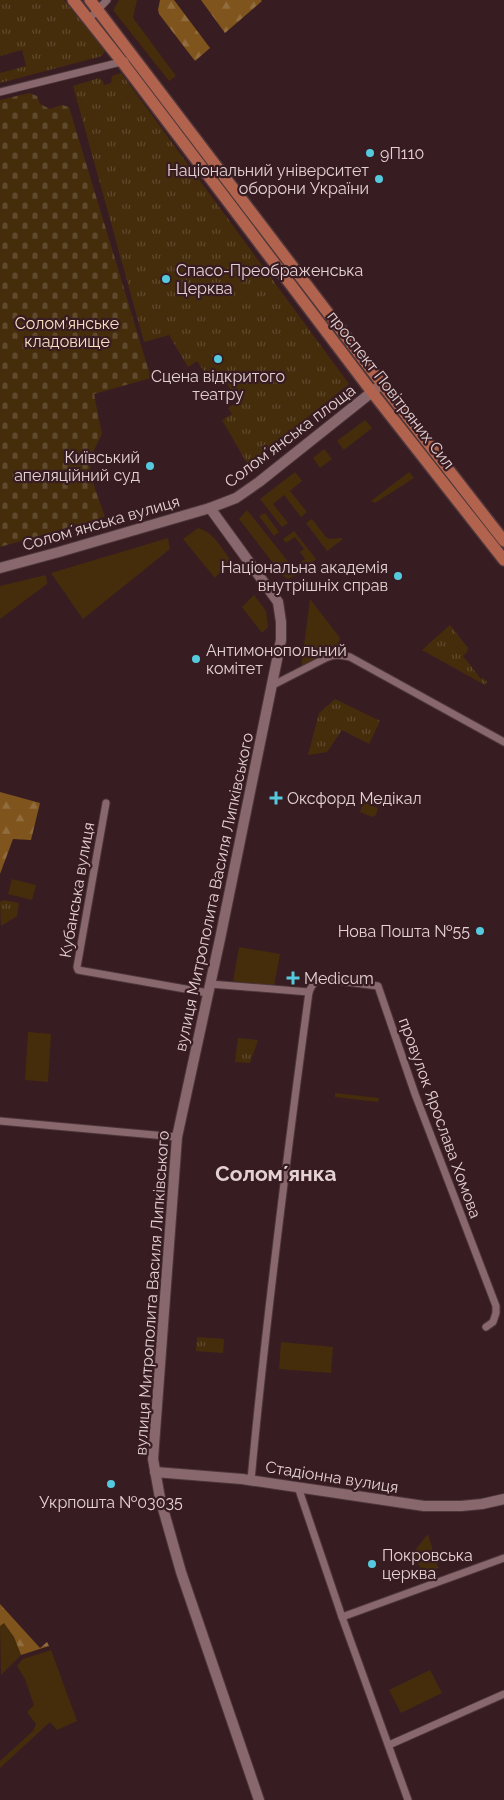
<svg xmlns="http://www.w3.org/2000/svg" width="504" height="1800" viewBox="0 0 504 1800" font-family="Raleway,sans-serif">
	<defs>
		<pattern id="forest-firs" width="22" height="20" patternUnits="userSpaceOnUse" patternTransform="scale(1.25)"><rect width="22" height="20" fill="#7f551d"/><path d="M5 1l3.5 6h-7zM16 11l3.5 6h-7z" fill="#916c3d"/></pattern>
		<pattern id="cemetery-stones" width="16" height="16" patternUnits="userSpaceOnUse" patternTransform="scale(1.25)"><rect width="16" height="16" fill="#452d0c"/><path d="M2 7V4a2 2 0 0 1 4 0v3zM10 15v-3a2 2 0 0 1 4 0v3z" fill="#604a2e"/></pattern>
		<pattern id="park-tufts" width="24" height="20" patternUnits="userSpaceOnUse" patternTransform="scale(1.25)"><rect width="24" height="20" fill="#452d0c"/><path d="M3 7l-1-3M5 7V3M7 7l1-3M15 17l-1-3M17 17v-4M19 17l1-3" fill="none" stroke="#604a2e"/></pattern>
	</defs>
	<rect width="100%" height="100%" fill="#371c22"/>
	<g fill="#452d0c">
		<path d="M119 0H137L133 18 176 76 169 81 113 10Z"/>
		<path d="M365 420 372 428 344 450 337 441Z"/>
		<path d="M324 449 332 459 320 468 313 458Z"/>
		<path d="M295 472 302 481 290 491 307 512 301 517 284 495 273 504 288 523 282 527 260 499Z"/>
		<path d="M409 472 414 478 375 503 371 501Z"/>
		<path d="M247 510 298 574 288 579 283 576 239 519Z"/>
		<path d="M265 513 279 532 274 536 259 516Z"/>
		<path d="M312 519 325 536 329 539 340 538 343 539 327 551 306 523Z"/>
		<path d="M198 528C213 532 221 547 230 559L215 578 183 539Z"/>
		<path d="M294 531 316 559 306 567 301 562 305 559 300 552 304 549 295 537 286 543 283 539Z"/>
		<path d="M168 538 170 549 83 619 51 573Z"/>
		<path d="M46 575 47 584 0 619V586Z"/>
		<path d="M254 595 266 611 268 627 262 633 242 607Z"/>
		<path d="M310 599 340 638 339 648 331 651 301 669Z"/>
		<path d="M363 802 378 808 376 815 372 817 360 812Z"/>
		<path d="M12 879 36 885 32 900 8 894Z"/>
		<path d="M239 947 280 954 274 987 233 981Z"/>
		<path d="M28 1032 51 1034 48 1082 25 1080Z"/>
		<path d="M335 1093 379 1098 378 1102 335 1097Z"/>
		<path d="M281 1342 333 1347 331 1373 279 1369Z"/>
		<path d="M4 1623 14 1637 21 1655 1 1675 0 1626Z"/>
		<path d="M51 1650 77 1721 57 1730 50 1722 0 1768V1761L33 1731 36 1724 27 1712 34 1705 25 1679 17 1666 23 1659Z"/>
		<path d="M430 1670 442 1693 401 1713 389 1690Z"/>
	</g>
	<g fill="url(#forest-firs)">
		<path d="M160 0H174L210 48 195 61 159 14 158 10Z"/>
		<path d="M201 0H261L262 1 225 33Z"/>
		<path d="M0 792 40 803 31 840 13 839 0 874Z"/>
		<path d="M0 1604 40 1648 47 1642 49 1646 21 1655 14 1637 4 1623 0 1626Z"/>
	</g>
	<path fill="url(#cemetery-stones)" d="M29 93 37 96 40 104 50 109 62 105 69 107 151 378 94 394 102 434 94 450 90 468 92 480 105 517 0 547V100Z"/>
	<g fill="url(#park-tufts)">
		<path d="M0 0H64L105 51 102 56 0 83V73L26 66 22 50 0 56Z"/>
		<path d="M121 73 349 384 248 465 222 420 232 414 228 408 239 401 218 371 208 377 197 361 188 367 169 335 144 342 73 86 99 78 103 81 104 85 111 83 112 76Z"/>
		<path d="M450 625 468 648 467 652 463 656 481 679 483 678 487 682 485 685 422 650Z"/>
		<path d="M335 699 380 721 369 744 342 730 327 752 308 755 319 713Z"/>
		<path d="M3 900 19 903 17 916 1 926 0 902Z"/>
		<path d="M238 1038 258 1040 250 1063 235 1062Z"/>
		<path d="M197 1337 224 1339 223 1353 196 1351Z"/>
		<path d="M428 1534 438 1568 423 1573 413 1553Z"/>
	</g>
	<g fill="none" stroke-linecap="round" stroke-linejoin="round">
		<defs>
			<g id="street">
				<path d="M88 20 107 0"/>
				<path d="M0 92 125 61"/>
				<path d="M273 685 326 658C334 654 341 655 350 657L504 742"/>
				<path d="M106 803 77 967 78 970 208 993"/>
				<path d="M210 984 309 992"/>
				<path d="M0 1121 177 1137"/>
				<path d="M251 1480C266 1317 287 1155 309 992 312 984 315 981 323 979L378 986 415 1094 496 1306V1313L493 1322 486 1327"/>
				<path d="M298 1487 342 1617 408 1800"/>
				<path d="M342 1617 504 1558"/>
				<path d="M389 1745 504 1694"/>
			</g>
			<g id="secondary">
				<path d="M210 508 278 602 281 622V640L220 939 177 1137 153 1459 160 1498 181 1572 259 1800"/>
				<path d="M0 568 59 552 210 508 236 498 259 482 377 388"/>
				<path d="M155 1472 242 1479 424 1506H461L482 1504 504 1499"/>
			</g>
			<g id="primary">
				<path d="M73 0 123 63 372 392 504 560"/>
				<path d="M90 0 382 384 504 541"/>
			</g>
		</defs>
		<use href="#street" stroke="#4d373b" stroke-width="9"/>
		<use href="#secondary" stroke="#4d373b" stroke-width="12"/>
		<use href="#primary" stroke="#4d373b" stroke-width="14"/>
		<use href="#street" stroke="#89686d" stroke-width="7"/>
		<use href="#secondary" stroke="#89686d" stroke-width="10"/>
		<use href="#primary" stroke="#b1634d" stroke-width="11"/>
	</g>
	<g fill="#55cadf" stroke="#371c22" stroke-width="2">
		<circle cx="370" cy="153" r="5"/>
		<circle cx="379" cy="179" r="5"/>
		<circle cx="166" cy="279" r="5"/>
		<circle cx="218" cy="359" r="5"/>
		<circle cx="150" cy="466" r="5"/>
		<circle cx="398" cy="576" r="5"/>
		<circle cx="196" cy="659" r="5"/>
		<path d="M273.5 790.5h5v5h5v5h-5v5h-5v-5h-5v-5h5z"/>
		<circle cx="480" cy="931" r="5"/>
		<path d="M290.5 970.5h5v5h5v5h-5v5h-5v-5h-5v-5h5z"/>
		<circle cx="111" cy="1484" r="5"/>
		<circle cx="372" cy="1564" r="5"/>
	</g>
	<g text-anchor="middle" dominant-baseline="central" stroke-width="4.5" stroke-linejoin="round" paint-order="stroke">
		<g font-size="16" fill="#e4d1d4" stroke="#371c22" text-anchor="start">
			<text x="380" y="153">9П110</text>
			<text x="369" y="170" text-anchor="end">Національний університет<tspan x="369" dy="18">оборони України</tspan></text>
			<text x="176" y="270">Спасо-Преображенська<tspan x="176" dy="18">Церква</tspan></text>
			<text x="218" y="376" text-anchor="middle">Сцена відкритого<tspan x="218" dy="18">театру</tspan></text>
			<text x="140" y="457" text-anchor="end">Київський<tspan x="140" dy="18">апеляційний суд</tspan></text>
			<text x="388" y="567" text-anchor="end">Національна академія<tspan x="388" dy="18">внутрішніх справ</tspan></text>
			<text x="206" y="650">Антимонопольний<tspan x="206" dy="18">комітет</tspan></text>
			<text x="287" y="798">Оксфорд Медікал</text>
			<text x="470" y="931" text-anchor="end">Нова Пошта №55</text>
			<text x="304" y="978">Medicum</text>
			<text x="111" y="1502" text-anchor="middle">Укрпошта №03035</text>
			<text x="382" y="1555">Покровська<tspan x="382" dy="18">церква</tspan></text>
		</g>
		<g font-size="16" fill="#f9e0c2" stroke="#371c22">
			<text x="67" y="323">Солом'янське<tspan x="67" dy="18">кладовище</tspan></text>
		</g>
		<g font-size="16" fill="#e4d1d4" stroke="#371c22">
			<text transform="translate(391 390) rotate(52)">проспект Повітряних Сил</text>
			<text transform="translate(290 436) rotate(-37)">Соломʼянська площа</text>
			<text transform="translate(101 523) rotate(-16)">Соломʼянська вулиця</text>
			<text transform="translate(77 890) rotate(-80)">Кубанська вулиця</text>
			<text transform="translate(214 892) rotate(-78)">вулиця Митрополита Василя Липківського</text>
			<text transform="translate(440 1118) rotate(70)">провулок Ярослава Хомова</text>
			<text transform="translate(152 1293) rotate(-86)">вулиця Митрополита Василя Липківського</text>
			<text transform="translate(332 1477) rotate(9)">Стадіонна вулиця</text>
		</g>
		<g font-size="21" font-weight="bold" fill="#e4d1d4" stroke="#371c22">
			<text x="276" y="1173">Соломʼянка</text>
		</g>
	</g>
</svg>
